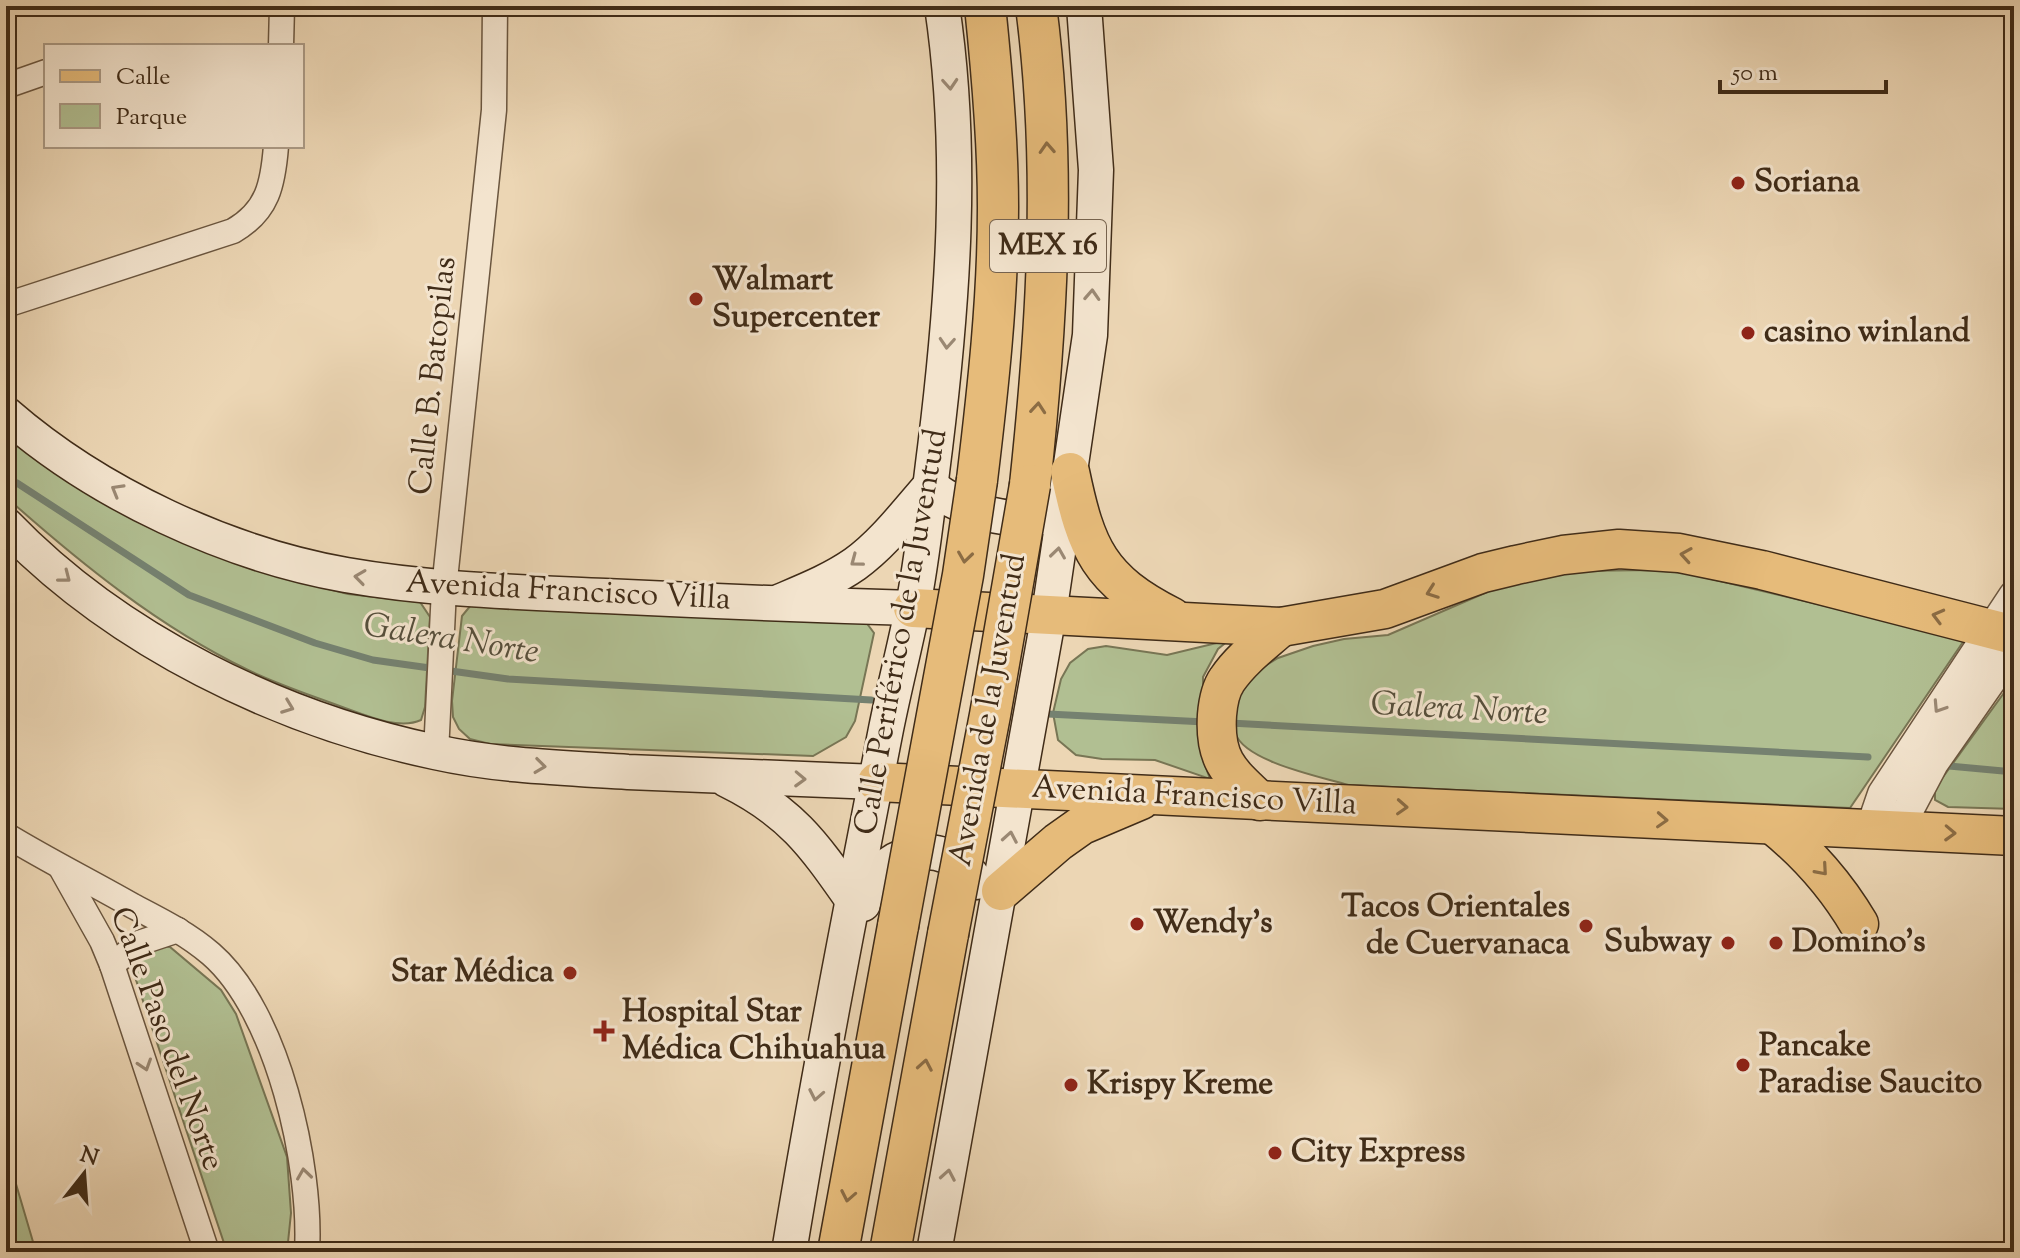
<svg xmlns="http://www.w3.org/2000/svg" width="2020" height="1258" viewBox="0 0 2020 1258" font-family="'Sorts Mill Goudy',serif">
	<rect width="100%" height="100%" fill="#ecd6b4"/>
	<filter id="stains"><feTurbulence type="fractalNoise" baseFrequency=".0025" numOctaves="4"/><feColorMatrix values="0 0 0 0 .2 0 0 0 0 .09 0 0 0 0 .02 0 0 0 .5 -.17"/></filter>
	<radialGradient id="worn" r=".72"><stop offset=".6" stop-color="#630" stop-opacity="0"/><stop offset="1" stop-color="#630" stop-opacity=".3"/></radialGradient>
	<g fill="#b1bf92" stroke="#787655" stroke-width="2">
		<path d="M6 429 213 554 277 576 348 594 420 602 430 617 425 707 421 720C399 730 367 716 345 708 313 696 279 685 248 670 159 627 80 563 6 497Z"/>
		<path d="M1652 570 1686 573 1965 639 1850 808 1348 785C1322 777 1245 762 1235 733 1231 722 1233 707 1232 695L1245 678 1278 658 1313 646 1344 639 1388 635 1501 586 1534 577 1580 571Z"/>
		<path d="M471 605 865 621 874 633 855 721 846 737 813 756 490 744 470 739 459 729 453 717 452 701 462 616Z"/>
		<path d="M1229 640 1218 649 1203 677V759L1210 779 1155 760 1102 759 1076 755 1058 740 1053 713 1061 679 1070 663 1088 649 1106 646 1167 655Z"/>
		<path d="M2014 679V809L1948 807 1935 800V788Z"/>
		<path d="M164 946 170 947 221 990 236 1014 287 1157 291 1213 287 1252H227L135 977 137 961 142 954Z"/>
		<path d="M6 1150 36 1252H6Z"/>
	</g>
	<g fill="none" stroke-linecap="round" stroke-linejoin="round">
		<g stroke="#758170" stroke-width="7">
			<path d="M17 483 189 595 315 643 373 660 508 679 871 700"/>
			<path d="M1048 714 1205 722"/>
			<path d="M1230 723 1868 757"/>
			<path d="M1949 766 2014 772"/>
		</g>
		<defs>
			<g id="minor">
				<path d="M281 46 282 6"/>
				<path d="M6 86 46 72"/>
				<path d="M6 305 233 231C268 211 273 184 276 146"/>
				<path d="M436 753 444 589 494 110 495 6"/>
				<path d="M6 835C47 860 91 882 133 906 160 920 188 934 211 954 278 1012 312 1166 307 1252"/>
				<path d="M61 868 102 941 112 965 207 1252"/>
				<path d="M112 965 139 943 178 930"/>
			</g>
			<g id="tertiary">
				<path d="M1871 829 1883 794 2014 596"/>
				<path d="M1897 831 1933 763 2014 647"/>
			</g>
			<g id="secondary">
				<path d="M6 414C98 494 227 554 346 575 432 590 519 592 605 596 708 601 810 605 913 608"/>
				<path d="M6 525C118 641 279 719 435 752 498 766 564 768 628 772 711 776 794 779 877 782"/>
				<path d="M781 601C807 590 832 580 855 564 884 543 907 512 930 486 964 512 1008 524 1051 516"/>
				<path d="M727 780C792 812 814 845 854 902"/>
				<path d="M863 904C875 850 946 831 976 882"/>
				<path d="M789 1252C818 1077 852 903 886 729 894 689 904 650 912 611 923 557 928 502 935 448 953 302 964 153 942 6"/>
				<path d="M934 1252 1049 614 1090 335 1096 170 1084 6"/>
			</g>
			<g id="primary">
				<path d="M1070 472C1086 549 1099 580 1172 617"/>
				<path d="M913 608 1281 627 1385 609 1483 573 1516 565 1563 555 1619 549 1679 553 1762 570 2014 635"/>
				<path d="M877 782 2014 836"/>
				<path d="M1260 801C1229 772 1214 760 1217 715 1218 703 1220 690 1227 680 1241 659 1263 643 1281 627"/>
				<path d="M1773 825C1809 854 1836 885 1859 924"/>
				<path d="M1001 891 1058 842 1082 825 1141 800"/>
			</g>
			<g id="trunk">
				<path d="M977 480C988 389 998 298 998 207 998 140 992 73 985 6"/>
				<path d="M1030 485C1047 326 1057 166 1036 6"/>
				<path d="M838 1252 898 926"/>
				<path d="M890 1252 948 934"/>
			</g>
		</defs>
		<use href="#minor" stroke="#6b563f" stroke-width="27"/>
		<use href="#tertiary" stroke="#6b563f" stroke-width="33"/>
		<use href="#secondary" stroke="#402c18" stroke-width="37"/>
		<use href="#primary" stroke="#402c18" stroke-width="41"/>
		<use href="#trunk" stroke="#402c18" stroke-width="43"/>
		<use href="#minor" stroke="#f3e4ce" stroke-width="24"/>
		<use href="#tertiary" stroke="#f3e4ce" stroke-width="30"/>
		<use href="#secondary" stroke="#f3e4ce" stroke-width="34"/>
		<use href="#primary" stroke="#e6bb7a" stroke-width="38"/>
		<use href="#trunk" stroke="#e6bb7a" stroke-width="40"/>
		<defs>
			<g id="trunk-bridge">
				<path d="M898 926 963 575 977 480"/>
				<path d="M948 934 990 715 1030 485"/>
			</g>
		</defs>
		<use href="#trunk-bridge" stroke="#402c18" stroke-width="43" stroke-linecap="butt"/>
		<use href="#trunk-bridge" stroke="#e6bb7a" stroke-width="40"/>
	</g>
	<defs><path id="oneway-chevron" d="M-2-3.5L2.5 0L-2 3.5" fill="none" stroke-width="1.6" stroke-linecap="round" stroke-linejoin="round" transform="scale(2)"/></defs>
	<g stroke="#9a8873">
		<use href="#oneway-chevron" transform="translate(950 84) rotate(86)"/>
		<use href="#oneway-chevron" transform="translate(1092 295) rotate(-87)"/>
		<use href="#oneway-chevron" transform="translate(947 343) rotate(94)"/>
		<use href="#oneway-chevron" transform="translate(117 490) rotate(-150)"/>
		<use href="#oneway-chevron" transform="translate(1058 553) rotate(-82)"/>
		<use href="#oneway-chevron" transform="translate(856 561) rotate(143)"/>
		<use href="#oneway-chevron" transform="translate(65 577) rotate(38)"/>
		<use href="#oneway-chevron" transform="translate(360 577) rotate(-172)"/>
		<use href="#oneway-chevron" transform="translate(288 707) rotate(21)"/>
		<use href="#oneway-chevron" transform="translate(1939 707) rotate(123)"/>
		<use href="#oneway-chevron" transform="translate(540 766) rotate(7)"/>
		<use href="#oneway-chevron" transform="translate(800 779) rotate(2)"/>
		<use href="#oneway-chevron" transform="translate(1010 837) rotate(-80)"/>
		<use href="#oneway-chevron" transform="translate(145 1065) rotate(72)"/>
		<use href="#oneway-chevron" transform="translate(816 1095) rotate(101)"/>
		<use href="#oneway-chevron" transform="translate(304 1174) rotate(-98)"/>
		<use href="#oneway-chevron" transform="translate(948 1175) rotate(-80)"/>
	</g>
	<g stroke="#8b6c44">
		<use href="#oneway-chevron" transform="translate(1047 148) rotate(-93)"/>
		<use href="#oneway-chevron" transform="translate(1038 408) rotate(-85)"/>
		<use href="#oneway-chevron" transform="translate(1686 555) rotate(-171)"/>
		<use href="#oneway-chevron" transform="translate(965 557) rotate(98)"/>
		<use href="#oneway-chevron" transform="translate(1432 592) rotate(160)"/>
		<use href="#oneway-chevron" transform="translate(1938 616) rotate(-165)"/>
		<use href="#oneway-chevron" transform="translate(1402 807) rotate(3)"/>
		<use href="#oneway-chevron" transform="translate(1662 820) rotate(3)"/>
		<use href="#oneway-chevron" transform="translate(1950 833) rotate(2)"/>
		<use href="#oneway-chevron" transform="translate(1822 870) rotate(49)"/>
		<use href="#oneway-chevron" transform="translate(925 1065) rotate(-80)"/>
		<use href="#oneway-chevron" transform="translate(848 1196) rotate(101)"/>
	</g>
	<g fill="#8f2418" stroke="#f3e4ce" stroke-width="3">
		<circle cx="1738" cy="183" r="8"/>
		<circle cx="696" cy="299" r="8"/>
		<circle cx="1748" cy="333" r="8"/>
		<circle cx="1137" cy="924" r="8"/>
		<circle cx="1586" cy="926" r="8"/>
		<circle cx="1728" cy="943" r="8"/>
		<circle cx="1776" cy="943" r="8"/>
		<circle cx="570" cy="973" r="8"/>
		<path d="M600 1019h8v8h8v8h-8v8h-8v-8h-8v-8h8z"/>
		<circle cx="1743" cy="1065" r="8"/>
		<circle cx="1071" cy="1085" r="8"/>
		<circle cx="1275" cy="1153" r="8"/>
	</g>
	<g text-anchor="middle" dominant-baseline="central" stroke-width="6" stroke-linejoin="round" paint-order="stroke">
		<rect fill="#f3e4ce" stroke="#76634f" stroke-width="2" x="990" y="220" width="116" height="52" rx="6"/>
		<g font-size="30" font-weight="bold" fill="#402c18">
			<text x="1048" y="246">MEX 16</text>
		</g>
		<g font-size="32" font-weight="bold" fill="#402c18" stroke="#f3e4ce" text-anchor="start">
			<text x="1754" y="183">Soriana</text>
			<text x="712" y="281">Walmart<tspan x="712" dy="37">Supercenter</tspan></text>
			<text x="1764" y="333">casino winland</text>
			<text x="1570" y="908" text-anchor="end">Tacos Orientales<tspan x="1570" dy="37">de Cuervanaca</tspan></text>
			<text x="1153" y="924">Wendy's</text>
			<text x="1712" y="943" text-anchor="end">Subway</text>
			<text x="1792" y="943">Domino's</text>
			<text x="554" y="973" text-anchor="end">Star Médica</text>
			<text x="622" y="1013">Hospital Star<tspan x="622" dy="37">Médica Chihuahua</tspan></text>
			<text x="1759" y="1047">Pancake<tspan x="1759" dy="37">Paradise Saucito</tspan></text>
			<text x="1087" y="1085">Krispy Kreme</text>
			<text x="1291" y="1153">City Express</text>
		</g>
		<g font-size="32" fill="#402c18" stroke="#f3e4ce">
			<text transform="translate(434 376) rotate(-84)">Calle B. Batopilas</text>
			<text transform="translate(568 592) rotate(3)">Avenida Francisco Villa</text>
			<text transform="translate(902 632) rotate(-80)">Calle Periférico de la Juventud</text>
			<text transform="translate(989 710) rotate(-80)">Avenida de la Juventud</text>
			<text transform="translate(1194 797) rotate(3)">Avenida Francisco Villa</text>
			<text transform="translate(166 1039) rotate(70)">Calle Paso del Norte</text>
		</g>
		<g font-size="34" font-style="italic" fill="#564f3c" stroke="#f3e4ce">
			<text transform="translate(451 640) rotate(9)">Galera Norte</text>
			<text transform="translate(1459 710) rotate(3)">Galera Norte</text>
		</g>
	</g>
	<rect width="2020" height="1258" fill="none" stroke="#ecd6b4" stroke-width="32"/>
	<rect x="8" y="8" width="2004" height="1242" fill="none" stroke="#402c18" stroke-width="4"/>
	<rect x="16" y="16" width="1988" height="1226" fill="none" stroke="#402c18" stroke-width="2"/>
	<rect x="44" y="44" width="260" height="104" fill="#f3e4ce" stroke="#ab9a85" stroke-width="2"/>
	<rect x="60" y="70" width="40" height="12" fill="#e6bb7a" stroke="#ab9a85" stroke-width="2"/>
	<text x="116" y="84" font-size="24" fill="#402c18">Calle</text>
	<rect x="60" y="104" width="40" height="24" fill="#b1bf92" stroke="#ab9a85" stroke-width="2"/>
	<text x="116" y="124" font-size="24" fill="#402c18">Parque</text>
	<g transform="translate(84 1174) rotate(17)" stroke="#f3e4ce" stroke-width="6" paint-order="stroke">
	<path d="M0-6L14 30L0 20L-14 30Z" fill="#402c18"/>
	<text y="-12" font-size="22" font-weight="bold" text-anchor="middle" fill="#402c18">N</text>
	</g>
	<path d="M1720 80v12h166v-12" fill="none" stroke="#402c18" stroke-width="4"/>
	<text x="1732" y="80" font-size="24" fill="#402c18" stroke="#f3e4ce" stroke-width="6" paint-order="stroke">50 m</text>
	<rect width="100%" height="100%" filter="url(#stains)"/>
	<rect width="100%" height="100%" fill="url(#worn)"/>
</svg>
